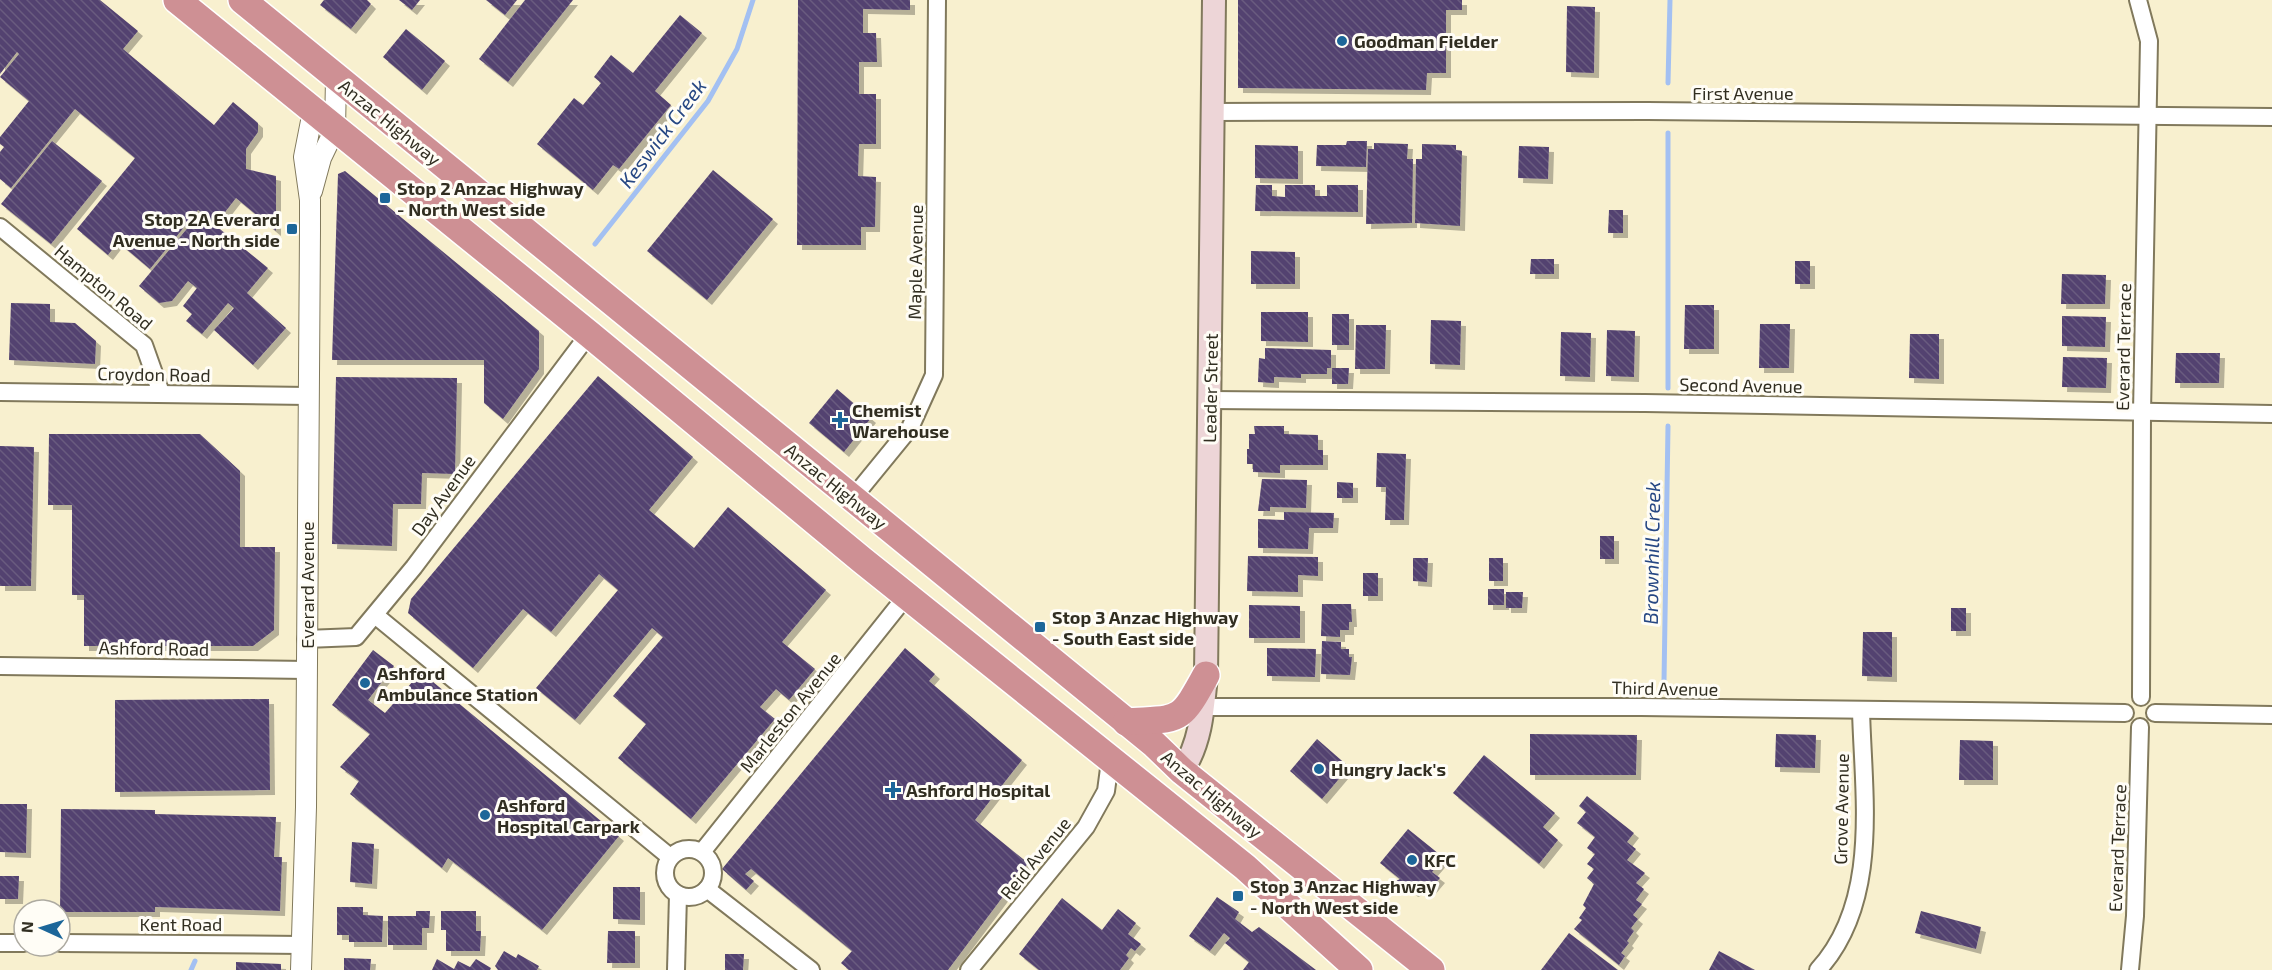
<svg xmlns="http://www.w3.org/2000/svg" width="2272" height="970" viewBox="0 0 2272 970" font-family="'Exo 2',sans-serif">
	<defs>
		<pattern id="building-back-hatch" width="6" height="6" patternUnits="userSpaceOnUse" patternTransform="scale(1.5)"><rect width="6" height="6" fill="#534270"/><path d="M-1 5l2 2M0 0l6 6M5-1l2 2" fill="none" stroke="#695b7f"/></pattern>
		<filter id="shadow"><feDropShadow dx="5" dy="5" stdDeviation="0" flood-color="#0004"/></filter>
	</defs>
	<rect width="100%" height="100%" fill="#f8f0cf"/>
	<g fill="none" stroke-linecap="round" stroke-linejoin="round">
		<g stroke="#a3c0f2" stroke-width="5">
			<path d="M1668 83 1670 0"/>
			<path d="M595 244 708 101 737 49 753 0"/>
			<path d="M1668 388V133"/>
			<path d="M1664 682 1668 426"/>
			<path d="M191 970 195 961"/>
		</g>
	</g>
	<g fill="url(#building-back-hatch)" filter="url(#shadow)">
		<path d="M0 0H100L138 31 123 49 214 125 233 102 258 123V132L246 149V169L276 176V231L236 198 215 225 268 268 247 293 286 328 253 365 214 330 234 308 228 303 202 334 186 321 192 314 183 306 197 288 188 281 172 301 159 303 139 286 201 212 198 210 150 269 118 242 108 255 77 229 135 158 75 109 11 188 0 179V152L4 147 0 144V137L29 101 0 77 19 54 17 52 0 74Z"/>
		<path d="M324 0H367L371 4 351 29 320 5Z"/>
		<path d="M399 0H420L412 10Z"/>
		<path d="M486 0H517L505 15Z"/>
		<path d="M525 0H573L508 82 479 59Z"/>
		<path d="M798 0H910V10L863 9V33H876L877 62H859V94H876V144H859L858 176 876 177 875 227H861V245H797Z"/>
		<path d="M1238 0H1462V10H1446V73H1427L1426 90 1238 88Z"/>
		<path d="M1567 6 1595 7 1594 73 1566 72Z"/>
		<path d="M680 15 702 33 655 91 671 105 619 169 613 165 593 190 537 144 574 98 583 105 601 83 594 77 611 55 633 73Z"/>
		<path d="M406 29 445 61 422 90 383 57Z"/>
		<path d="M52 141 102 181 51 244 1 204Z"/>
		<path d="M1347 141H1367L1366 167 1316 166 1317 145H1346Z"/>
		<path d="M1374 143 1408 144 1407 159H1413L1412 223 1366 224 1368 149H1374Z"/>
		<path d="M1422 144 1456 145V150L1462 151 1460 226 1415 223 1416 159H1422Z"/>
		<path d="M1255 145 1298 146V179L1255 178Z"/>
		<path d="M1519 146 1549 147 1548 179 1518 178Z"/>
		<path d="M713 170 773 219 707 300 647 251Z"/>
		<path d="M345 171 539 331V369L503 419 484 403V360H332L338 174Z"/>
		<path d="M1256 185H1272V196L1285 197V185H1315V196H1327V185H1358V212L1255 211Z"/>
		<path d="M1609 210H1623V233H1608Z"/>
		<path d="M1251 251 1295 252V284H1251Z"/>
		<path d="M1531 259H1554V274H1530Z"/>
		<rect x="1795" y="261" width="15" height="23"/>
		<path d="M2062 274 2106 275 2105 304H2061Z"/>
		<path d="M11 303 50 304V322L75 323 96 341 95 364 9 360Z"/>
		<path d="M1685 305H1714V349H1684Z"/>
		<path d="M1261 312H1308V342L1261 341Z"/>
		<rect x="1332" y="314" width="17" height="31"/>
		<path d="M2062 316 2106 317 2105 347 2062 346Z"/>
		<path d="M1431 320 1461 321 1460 365 1430 364Z"/>
		<path d="M1760 324H1790L1789 368H1759Z"/>
		<path d="M1356 325H1386L1385 369H1355Z"/>
		<path d="M1607 330 1635 331 1634 377 1606 376Z"/>
		<path d="M1561 332 1591 333 1590 377 1560 376Z"/>
		<path d="M1910 334H1939V379L1909 378Z"/>
		<path d="M1265 348 1331 350V368H1327V374H1301V378L1274 377V383L1258 382 1259 358 1265 359Z"/>
		<path d="M2176 353H2220L2219 383H2175Z"/>
		<path d="M2063 357 2107 358 2106 388 2062 387Z"/>
		<path d="M1332 368H1349L1348 384H1332Z"/>
		<path d="M598 376 693 457 649 510 694 548 728 507 826 590 782 642 815 669 789 700 776 689 760 707 775 719 691 819 618 758 646 724 613 696 663 637 652 628 575 720 536 688 618 590 599 574 551 632 523 609 473 668 408 613 411 599Z"/>
		<path d="M336 377 457 378 455 474 422 473 421 504H393L392 546 332 544Z"/>
		<path d="M837 389 871 418 844 452 809 423Z"/>
		<path d="M1254 426H1284V434L1318 435V450H1323V465H1280V473L1253 472V464H1247V449H1249V434H1255Z"/>
		<path d="M49 434H200L240 471V547H275L274 630 253 646H84V595H72V505H48Z"/>
		<path d="M0 446 34 447 31 586H0Z"/>
		<path d="M1377 453 1406 454 1404 520H1385L1386 487H1376Z"/>
		<path d="M1262 479 1307 480 1306 508 1270 507V511H1258Z"/>
		<path d="M1337 482 1353 483V498H1337Z"/>
		<path d="M1284 512 1334 513 1333 528H1309L1308 549 1258 548V519L1284 520Z"/>
		<rect x="1600" y="536" width="14" height="23"/>
		<path d="M1248 556 1318 557V576L1298 575V592L1247 591Z"/>
		<path d="M1413 558H1428L1427 582 1413 581Z"/>
		<rect x="1489" y="558" width="14" height="23"/>
		<rect x="1363" y="573" width="15" height="23"/>
		<rect x="1488" y="589" width="16" height="16"/>
		<path d="M1506 592H1523L1522 608H1506Z"/>
		<path d="M1322 604H1351L1352 622H1349V630H1340V637L1321 636Z"/>
		<path d="M1249 605 1300 606V638H1249Z"/>
		<rect x="1951" y="608" width="15" height="23"/>
		<path d="M1863 632H1892V677L1862 676Z"/>
		<path d="M1322 641 1341 642V649H1349V657H1352L1350 675 1321 674Z"/>
		<path d="M905 648 935 674 929 681 1022 760 975 820 1028 863 948 970H849L841 963 852 951 751 869 745 874 754 881 746 890 722 869Z"/>
		<path d="M1267 648 1316 649 1315 677 1267 676Z"/>
		<path d="M373 650 394 666 368 700 385 713 421 672 619 836 542 930 448 858 442 868 350 794 359 781 340 767 370 734 332 705Z"/>
		<path d="M269 699 270 790 115 792V700Z"/>
		<path d="M1530 734 1637 735 1636 775H1530Z"/>
		<path d="M1776 734 1816 735 1815 768 1775 767Z"/>
		<path d="M1317 739 1349 767 1322 799 1290 771Z"/>
		<path d="M1960 740 1993 741V780H1959Z"/>
		<path d="M1484 755 1555 813 1543 827 1558 840 1539 864 1453 793Z"/>
		<path d="M1587 796 1634 833 1627 842 1636 849 1627 860 1645 873 1636 883 1644 889 1636 900 1642 904 1633 915 1638 919 1631 928 1634 931 1627 941 1629 943 1621 953 1625 956 1619 965 1574 929 1582 920 1579 918 1586 908 1583 905 1594 884 1587 878 1594 869 1587 864 1595 854 1587 848 1595 837 1577 823 1586 812 1579 806Z"/>
		<path d="M0 804H27L26 853 0 852Z"/>
		<path d="M61 809 155 810V814L276 817 274 857H282L280 911 155 907V912H60Z"/>
		<path d="M1408 829 1444 858 1432 872 1440 878 1429 891 1423 888 1413 892 1407 886 1403 888 1394 882 1400 879 1380 863Z"/>
		<path d="M352 842 374 844 372 884 350 882Z"/>
		<path d="M0 876H19L18 899H0Z"/>
		<path d="M613 887H640V920L613 919Z"/>
		<path d="M1217 897 1239 912 1235 919 1252 932 1259 927 1316 970H1243L1249 962 1225 943 1230 938 1224 933 1210 951 1189 936Z"/>
		<path d="M1062 898 1102 930 1118 909 1136 923 1128 934 1141 944 1135 951 1131 948 1126 955 1129 958 1120 970H1039L1019 954Z"/>
		<path d="M337 907H363V915L383 916 382 942H349V935H337Z"/>
		<path d="M416 911H430L429 928H422V945H388V916H416Z"/>
		<path d="M441 911H476V931H481L480 951H446V930H441Z"/>
		<path d="M1921 911 1981 927 1976 949 1915 933Z"/>
		<path d="M608 931H635V963H607Z"/>
		<path d="M1569 933 1618 970H1541Z"/>
		<path d="M504 951 516 958 518 954 539 966 537 970H498L495 966Z"/>
		<path d="M1719 951 1755 970H1709Z"/>
		<path d="M725 954H744L743 970H725Z"/>
		<path d="M344 958 371 959 370 970H344Z"/>
		<path d="M437 959 454 969 458 961 470 967 476 959 491 968 490 970H432Z"/>
		<path d="M236 962 281 964V970H236Z"/>
	</g>
	<g fill="none" stroke-linecap="round" stroke-linejoin="round">
		<defs>
			<g id="minor">
				<path d="M2138 0 2149 41 2142 413 2141 697"/>
				<path d="M1213 112 1647 111 2272 117"/>
				<path d="M0 227 144 345 161 393"/>
				<path d="M0 392 308 396"/>
				<path d="M1210 400 1645 403 2272 414"/>
				<path d="M852 499 910 428 934 375 937 0"/>
				<path d="M375 615 670 857"/>
				<path d="M306 639 356 637 414 567 589 334"/>
				<path d="M0 666 307 670"/>
				<path d="M1203 707H1641L2125 713"/>
				<path d="M2155 713 2272 715"/>
				<circle cx="689" cy="873" r="24"/>
				<path d="M702 852 907 595"/>
				<path d="M707 889 811 970"/>
				<path d="M0 943H24"/>
				<path d="M60 943 302 945"/>
				<path d="M676 970 678 895"/>
				<path d="M969 970 1086 827 1106 791 1110 761"/>
				<path d="M1818 970C1881 901 1863 795 1861 710"/>
				<path d="M2130 970 2135 916 2140 727"/>
			</g>
			<g id="tertiary">
				<path d="M312 191 321 158 335 129 336 79"/>
				<path d="M301 970 306 807 310 230V200L304 157 313 111"/>
			</g>
			<path id="secondary" d="M1182 771C1201 743 1203 708 1206 675L1214 0"/>
			<g id="trunk">
				<path d="M177 0 589 334 862 560 1245 867 1359 970"/>
				<path d="M242 0 1154 744 1182 771 1431 970"/>
				<path d="M1126 722C1180 718 1179 725 1206 675"/>
			</g>
		</defs>
		<use href="#minor" stroke="#81795c" stroke-width="20"/>
		<use href="#tertiary" stroke="#81795c" stroke-width="22"/>
		<use href="#secondary" stroke="#81795c" stroke-width="26"/>
		<use href="#trunk" stroke="#fff" stroke-width="30"/>
		<use href="#minor" stroke="#fff" stroke-width="16"/>
		<use href="#tertiary" stroke="#fff" stroke-width="20"/>
		<use href="#secondary" stroke="#edd5d7" stroke-width="22"/>
		<use href="#trunk" stroke="#ce9094" stroke-width="27"/>
	</g>
	<g fill="#1c6699" stroke="#fffdf6" stroke-width="2">
		<circle cx="1342" cy="41" r="6"/>
		<rect x="379" y="192" width="12" height="12" rx="3"/>
		<rect x="286" y="223" width="12" height="12" rx="3"/>
		<path d="M837 411h6v6h6v6h-6v6h-6v-6h-6v-6h6z"/>
		<rect x="1034" y="621" width="12" height="12" rx="3"/>
		<circle cx="365" cy="683" r="6"/>
		<circle cx="1319" cy="769" r="6"/>
		<path d="M890 781h6v6h6v6h-6v6h-6v-6h-6v-6h6z"/>
		<circle cx="485" cy="815" r="6"/>
		<circle cx="1412" cy="860" r="6"/>
		<rect x="1232" y="890" width="12" height="12" rx="3"/>
	</g>
	<g text-anchor="middle" dominant-baseline="central" stroke-width="6" stroke-linejoin="round" paint-order="stroke">
		<g font-size="18" font-weight="bold" fill="#312e21" stroke="#fffdf6" text-anchor="start">
			<text x="1354" y="41">Goodman Fielder</text>
			<text x="397" y="188">Stop 2 Anzac Highway<tspan x="397" dy="21">- North West side</tspan></text>
			<text x="280" y="219" text-anchor="end">Stop 2A Everard<tspan x="280" dy="21">Avenue - North side</tspan></text>
			<text x="852" y="410">Chemist<tspan x="852" dy="21">Warehouse</tspan></text>
			<text x="1052" y="617">Stop 3 Anzac Highway<tspan x="1052" dy="21">- South East side</tspan></text>
			<text x="377" y="673">Ashford<tspan x="377" dy="21">Ambulance Station</tspan></text>
			<text x="1331" y="769">Hungry Jack's</text>
			<text x="906" y="790">Ashford Hospital</text>
			<text x="497" y="805">Ashford<tspan x="497" dy="21">Hospital Carpark</tspan></text>
			<text x="1424" y="860">KFC</text>
			<text x="1250" y="886">Stop 3 Anzac Highway<tspan x="1250" dy="21">- North West side</tspan></text>
		</g>
		<g font-size="18" fill="#312e21" stroke="#fffdf6">
			<text x="1743" y="93">First Avenue</text>
			<text transform="translate(390 122) rotate(39)">Anzac Highway</text>
			<text transform="translate(915 262) rotate(-89)">Maple Avenue</text>
			<text transform="translate(104 287) rotate(40)">Hampton Road</text>
			<text transform="translate(2123 347) rotate(-89)">Everard Terrace</text>
			<text transform="translate(154 374) rotate(1)">Croydon Road</text>
			<text transform="translate(1741 385) rotate(1)">Second Avenue</text>
			<text transform="translate(1210 388) rotate(-89)">Leader Street</text>
			<text transform="translate(836 486) rotate(39)">Anzac Highway</text>
			<text transform="translate(443 495) rotate(-54)">Day Avenue</text>
			<text transform="translate(307 585) rotate(-90)">Everard Avenue</text>
			<text transform="translate(154 648) rotate(1)">Ashford Road</text>
			<text transform="translate(1665 688) rotate(1)">Third Avenue</text>
			<text transform="translate(790 712) rotate(-51)">Marleston Avenue</text>
			<text transform="translate(1212 794) rotate(40)">Anzac Highway</text>
			<text transform="translate(1841 809) rotate(-89)">Grove Avenue</text>
			<text transform="translate(2117 848) rotate(-88)">Everard Terrace</text>
			<text transform="translate(1035 858) rotate(-51)">Reid Avenue</text>
			<text x="181" y="924">Kent Road</text>
		</g>
		<g font-size="20" font-style="italic" fill="#264783" stroke="#fffdf6">
			<text transform="translate(662 133) rotate(-53)">Keswick Creek</text>
			<text transform="translate(1651 553) rotate(-89)">Brownhill Creek</text>
		</g>
	</g>
	<g transform="translate(42 928) rotate(274)"><circle r="28" fill="#fffdf6" stroke="#adaaa1" stroke-width="1.5"/>
	<path d="M0-4.5L10 22L0 15L-10 22Z" fill="#1c6699"/>
	<text y="-9" font-size="16" font-weight="bold" text-anchor="middle" fill="#312e21">N</text>
	</g>
</svg>
